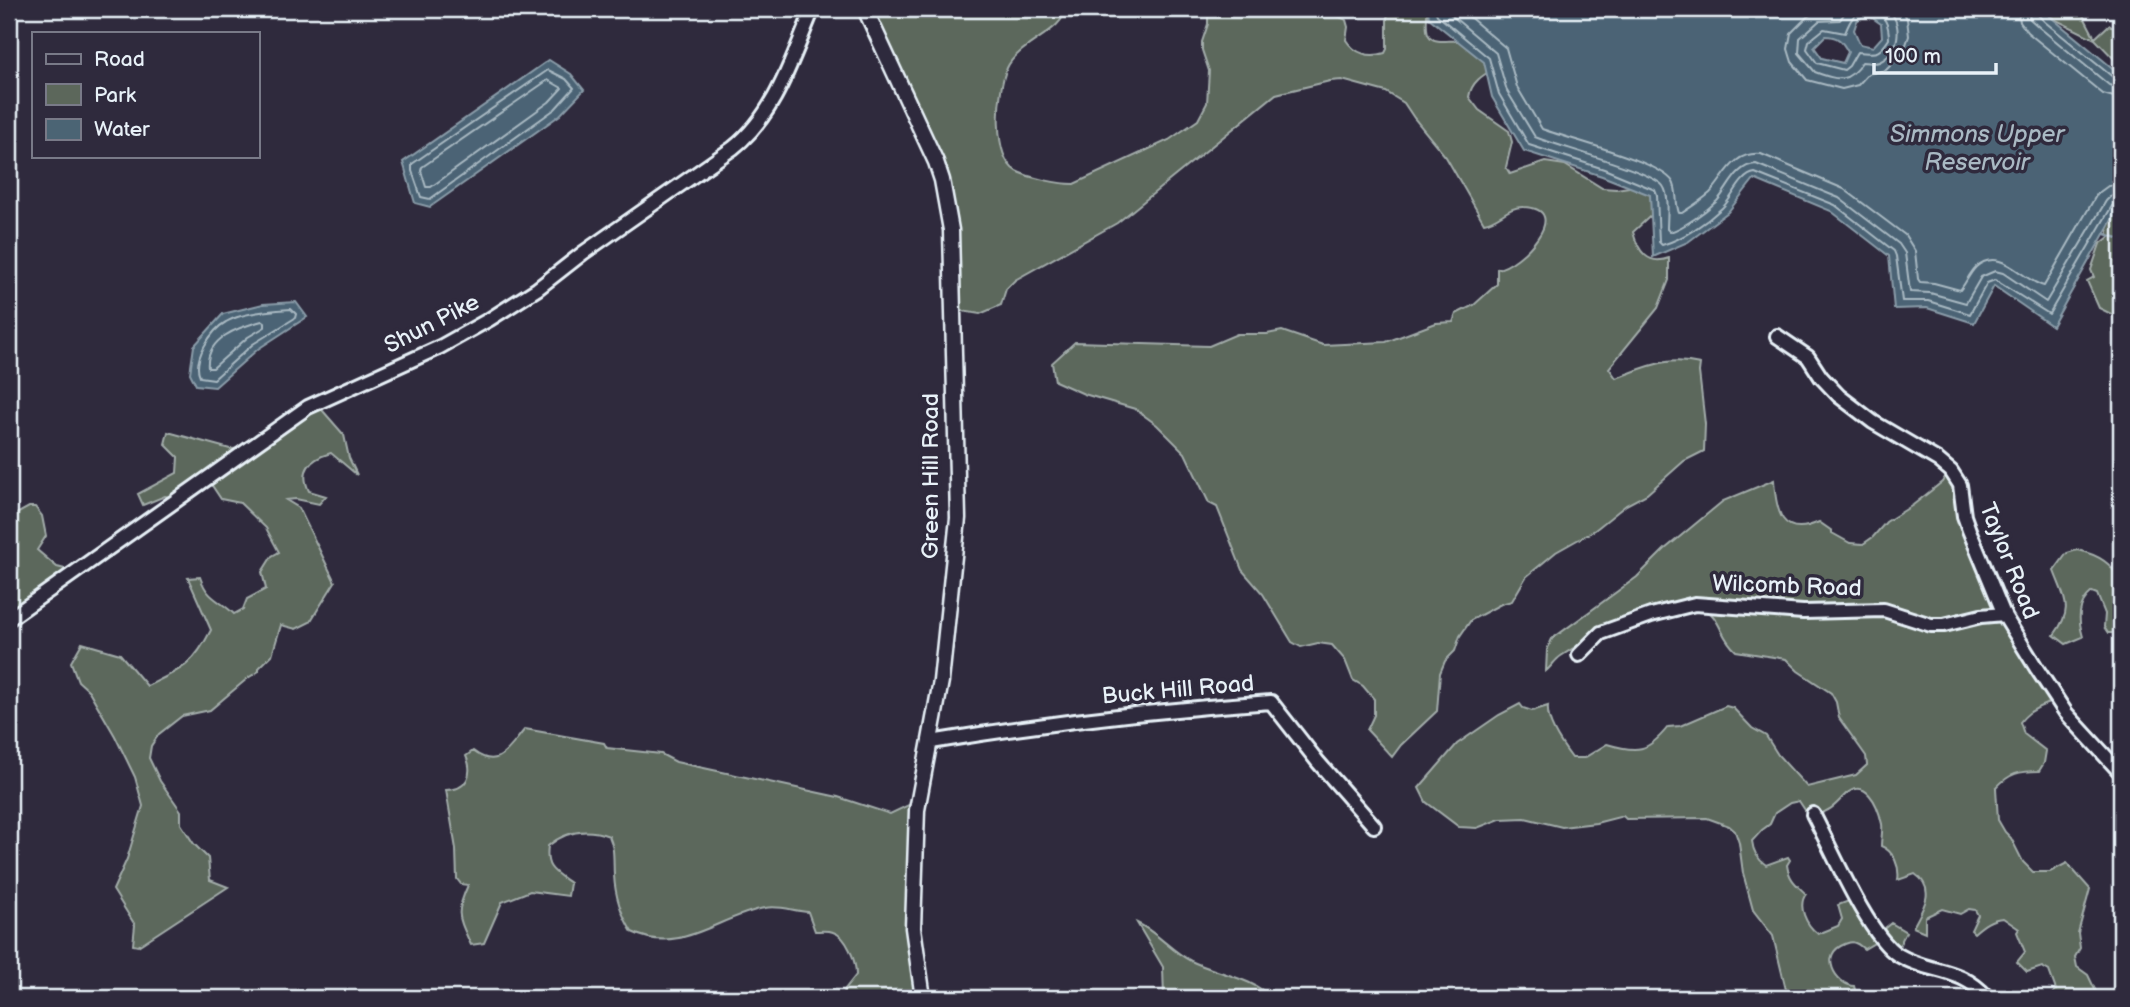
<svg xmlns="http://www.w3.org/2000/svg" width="2130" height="1007" viewBox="0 0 2130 1007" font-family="'Balsamiq Sans',sans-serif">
	<rect width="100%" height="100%" fill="#2f2a3d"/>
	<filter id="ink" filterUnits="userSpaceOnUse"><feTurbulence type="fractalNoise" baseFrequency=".0143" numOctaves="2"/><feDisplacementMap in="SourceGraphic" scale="14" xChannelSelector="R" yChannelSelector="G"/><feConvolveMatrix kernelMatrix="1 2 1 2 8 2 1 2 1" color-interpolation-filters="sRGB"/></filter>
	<g filter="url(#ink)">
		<g fill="#5c675b" stroke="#a2acaa" stroke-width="2">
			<path d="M865 9H1065C1065 31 1017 44 1007 68 997 91 992 156 1016 171 1029 178 1060 184 1074 184L1169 140 1198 120 1207 103 1209 71 1202 50V42L1208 24V9C1247 9 1313 1 1346 20L1348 27 1346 40C1355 54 1370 58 1385 53L1387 49V17L1393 9H1427C1428 16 1424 31 1430 37 1437 45 1454 38 1463 42 1475 47 1486 60 1495 68 1483 75 1471 82 1469 97L1479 110 1509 131 1512 142 1506 167 1510 174 1545 162 1565 165 1602 188 1616 189 1649 184 1659 208 1633 232C1638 251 1648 266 1669 258V280L1658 308 1609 368 1616 378C1647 367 1666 356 1700 364L1699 372 1705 424 1704 451 1684 461 1647 494 1626 505 1595 530 1556 552 1526 577 1512 601 1501 604 1471 620 1460 636 1455 651 1445 661 1440 673 1437 711 1401 745 1392 757 1367 730 1374 715V699L1363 686 1353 680 1345 660 1332 645 1318 643 1301 647 1292 642 1263 594 1242 570 1217 507 1209 503 1185 453 1157 425 1135 409 1084 394 1055 381 1052 363 1075 342 1209 346 1237 334H1267L1282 331 1323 345 1386 342 1436 323 1453 322 1456 314 1474 305 1497 284V269C1520 266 1574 209 1524 207 1508 206 1499 221 1484 223L1446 157 1414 118 1404 103 1386 92 1342 80 1330 81 1276 94 1117 223 1015 280 1006 289 1001 305 980 314 955 310 943 179Z"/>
			<path d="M2042 9H2080L2095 38 2109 25C2125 34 2121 50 2121 66L2095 39 2054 19Z"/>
			<path d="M2121 198V319L2099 308 2087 281 2094 277 2091 270 2100 244 2109 237 2107 229Z"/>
			<path d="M316 403 344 435 349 458 357 475 331 453C310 459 299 470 309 491L326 496 319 504 296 499 286 500 299 508 335 582 310 622 296 629 281 625 272 655 259 668V671L248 678 210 710 182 716 159 734 151 746 149 758 160 781 181 811V824L194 844 208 858 210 880 228 887 138 946 133 945 135 925 113 890 127 859 143 806 135 777 115 736 89 691 78 681 71 662 82 643 120 654 147 686C182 669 193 666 211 630L188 578 200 577C208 600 219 599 234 614L243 609 247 599 266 589 262 572 272 556 279 552 266 528 240 503 221 499 207 478 176 498 165 496 143 505 138 494 177 473 178 457 165 444 168 432 230 449 249 448Z"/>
			<path d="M1949 471 1988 575 2058 701C2043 704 2029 710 2020 722L2024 734 2046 751 2044 763 2039 771C2020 771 2009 773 1996 788L1998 820 2005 832 2011 838 2023 862 2033 872H2050L2067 863 2090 889 2078 933 2080 948 2075 957 2077 967 2088 975 2099 998H2049L2056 990 2049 971 2042 967 2027 972 2017 962 2025 952 2017 932 2019 929 2003 918C1991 919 1983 925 1974 933L1971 930 1978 915 1975 910 1969 909 1960 914 1942 909 1925 917V932L1913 927C1923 909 1937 889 1915 874L1898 880C1900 867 1894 851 1881 846 1881 839 1883 830 1882 824 1878 805 1865 774 1843 797 1833 808 1830 810 1815 816L1805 810 1799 801 1790 803 1775 813 1770 824 1762 830 1752 841C1753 851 1757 859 1766 865L1788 857 1790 860 1787 865C1789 880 1797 885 1806 894 1797 906 1806 925 1818 934L1838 926 1842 919 1838 905 1857 898 1879 933 1891 923 1906 932 1896 952 1878 941 1864 949C1861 947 1859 944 1855 943 1852 941 1848 943 1845 944 1818 954 1836 985 1854 986L1856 994 1847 998H1788L1773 936 1753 910 1743 873 1739 843 1735 831 1729 826 1707 818 1626 819 1623 816 1596 823 1562 827 1525 818 1500 819 1477 828 1459 827 1426 802 1419 788 1457 744 1499 715 1520 704 1523 708 1532 711 1548 706C1546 723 1562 745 1572 758H1584L1607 744C1637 753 1648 752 1668 727L1680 726 1726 706 1733 708 1752 728 1766 736 1778 755 1807 787 1856 775 1867 765 1866 756 1839 718 1836 702 1831 693 1798 671 1786 659 1736 651C1719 636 1722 619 1702 606 1656 619 1601 628 1561 656 1555 660 1551 667 1546 671L1547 650 1552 639 1637 577 1665 549 1723 501 1774 480C1776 511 1781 539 1819 522L1832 531V533L1850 543 1863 544 1873 537 1886 522 1913 505 1942 482Z"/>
			<path d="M29 507H35L42 516 46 536 37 550 57 567 73 571 9 618V518Z"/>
			<path d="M2077 550C2127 561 2124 590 2118 633H2108L2104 627 2105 614 2097 594 2092 592C2077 604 2078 620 2083 637L2066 644 2054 635C2074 608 2065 600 2054 571L2067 553Z"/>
			<path d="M525 729 604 743 607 748 661 754 676 762 838 797 890 814 917 801 915 862 923 998H842L845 989 856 975C856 961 847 936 833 932 828 930 820 931 815 931L808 912C794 911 779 905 765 908 718 916 681 956 632 932 622 916 615 895 614 875 613 860 615 849 609 836 587 828 566 831 548 846 545 868 553 871 570 883L568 896 530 891 502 902 484 943 471 945C458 916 455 914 468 885L461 884 457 879 456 849 446 790C467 790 474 774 466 756L473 751C499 771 509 748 525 729Z"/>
			<path d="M1137 923C1157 932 1171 951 1191 961 1215 973 1254 978 1271 998H1164L1163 967Z"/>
		</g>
		<g fill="#4b6474" stroke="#8a9ca9" stroke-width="2" fill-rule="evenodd">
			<path d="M1428 9H2041L2121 75V204L2052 326 1994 286 1974 323 1927 308 1894 309 1889 256 1831 211 1754 179 1728 212 1688 242 1653 257 1650 195 1602 176 1524 151 1492 97 1484 62 1429 18ZM1862 17H1871L1881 24 1882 37 1873 47 1860 44 1854 30 1857 21ZM1825 36C1838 36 1842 41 1848 52L1843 63 1822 58 1814 47Z"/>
			<path d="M549 60 571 74 584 90 560 115 430 207 415 203 403 162Z"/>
			<path d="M296 302 307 317 258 349 215 387 196 385 190 373 194 346 223 314 263 304Z"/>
		</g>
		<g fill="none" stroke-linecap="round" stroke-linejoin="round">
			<g stroke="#a9b9c3" stroke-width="2">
				<path d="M1435 9 1437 15 1489 58 1499 94 1529 145 1604 169 1655 190 1657 195 1659 242 1662 245C1683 239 1706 223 1722 208 1733 198 1740 175 1755 173L1835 205 1894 251 1896 256 1902 301H1928L1970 314 1987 283 1995 280 2049 314 2112 206 2121 202"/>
				<path d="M1444 9 1496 53 1507 91 1535 137C1557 146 1652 171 1663 186 1670 196 1667 217 1667 229L1670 232C1685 227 1705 212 1717 201 1729 188 1736 165 1756 164L1839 198 1899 244 1905 253 1910 292 1930 293 1966 303 1981 277 1995 271 2003 273 2046 302 2106 201 2112 195 2121 194"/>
				<path d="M1460 9 1506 48 1517 87 1542 129C1568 139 1660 161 1673 182 1678 191 1675 203 1679 213H1682C1691 207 1702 200 1710 193 1726 176 1733 151 1761 154L1844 189 1905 235 1915 251 1918 279 1920 282 1934 283 1960 290C1966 283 1969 274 1976 267 2001 245 2022 281 2044 286L2097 194 2108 186 2121 183"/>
				<path d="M1834 9 1817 11 1807 17 1791 33 1788 49 1792 62 1807 80 1842 89 1858 85 1868 74 1886 70 1903 53 1909 36 1907 19 1902 9"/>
				<path d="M1847 9 1840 20 1819 21 1800 38 1799 53 1815 72C1838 80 1848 84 1862 62 1868 62 1874 64 1879 62 1900 53 1904 22 1887 9"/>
				<path d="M2018 9 2020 22 2027 32 2103 94 2121 99"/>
				<path d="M2028 9 2030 19 2040 28 2109 85 2121 89"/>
				<path d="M2037 9 2038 15 2045 22 2114 78 2121 80"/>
				<path d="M1871 10C1885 15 1889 24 1889 39 1878 56 1876 53 1857 52L1849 66 1844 70 1817 63 1807 49 1809 41 1824 29 1845 33C1851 18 1854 11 1871 10Z"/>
				<path d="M548 70 566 79 574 88 555 109 430 199 421 197 412 171V164Z"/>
				<path d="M548 80 562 88 549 102 431 187H426L421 171 422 167Z"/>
				<path d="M291 309 296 314 295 318 253 344 214 379 200 377C192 360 211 330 226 322 241 313 274 310 291 309Z"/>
				<path d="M262 321 265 323V327L248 337 213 368H208C205 338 239 327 262 321Z"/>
			</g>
			<path stroke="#8a9ca9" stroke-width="2.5" d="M2105 234 2121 239"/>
			<defs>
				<g id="minor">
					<path d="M1777 336 1808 357 1821 377 1839 396 1873 422 1938 460 1951 471 1960 485 1964 516 1969 530 2005 617 2037 669 2066 713 2121 773"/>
					<path d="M9 619 308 407 440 347 490 319 537 289 583 253 733 148C776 114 792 58 813 9"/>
					<path d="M1579 655 1601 633 1651 615 1695 604 1803 612 1884 610 1931 625H1944L1981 616 2004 614"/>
					<path d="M931 742C1044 723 1157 710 1271 702L1318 762 1374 826"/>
					<path d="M1813 814C1831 848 1868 936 1898 955 1932 975 1958 965 1988 998"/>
				</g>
				<path id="major" d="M865 9 936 162 942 180 951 230 958 518 941 681 917 810 913 928 923 998"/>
			</defs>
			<use href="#minor" stroke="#e8f1f8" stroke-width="18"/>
			<use href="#major" stroke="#e8f1f8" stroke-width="19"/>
			<use href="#minor" stroke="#2f2a3d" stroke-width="12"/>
			<use href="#major" stroke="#2f2a3d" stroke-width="14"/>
		</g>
	</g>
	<g text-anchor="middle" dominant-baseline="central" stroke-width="7" stroke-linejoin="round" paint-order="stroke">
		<g font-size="23" fill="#e8f1f8" stroke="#2f2a3d">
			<text transform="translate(432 324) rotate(-27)">Shun Pike</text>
			<text transform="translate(931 476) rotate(-90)">Green Hill Road</text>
			<text transform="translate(2009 561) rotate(68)">Taylor Road</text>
			<text transform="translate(1787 586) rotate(2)">Wilcomb Road</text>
			<text transform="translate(1178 690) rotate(-5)">Buck Hill Road</text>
		</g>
		<g font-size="24" font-style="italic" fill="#a9b9c3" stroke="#2f2a3d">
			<text x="1977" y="134">Simmons Upper<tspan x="1977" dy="28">Reservoir</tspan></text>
		</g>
	</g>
	<rect width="2130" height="1007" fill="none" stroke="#2f2a3d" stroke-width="35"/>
	<rect x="18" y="18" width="2095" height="972" fill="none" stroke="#e8f1f8" stroke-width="2.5" filter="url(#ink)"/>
	<rect x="32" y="32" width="228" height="126" fill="#2f2a3d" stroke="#797a88" stroke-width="2"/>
	<rect x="46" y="54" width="35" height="10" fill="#2f2a3d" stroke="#797a88" stroke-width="2"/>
	<text x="94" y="66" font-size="21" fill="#e8f1f8">Road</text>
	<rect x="46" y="84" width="35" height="21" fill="#5c675b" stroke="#797a88" stroke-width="2"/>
	<text x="94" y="102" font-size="21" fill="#e8f1f8">Park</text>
	<rect x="46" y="119" width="35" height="21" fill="#4b6474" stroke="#797a88" stroke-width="2"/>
	<text x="94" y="136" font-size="21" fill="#e8f1f8">Water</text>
	<path d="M1874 63v10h122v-10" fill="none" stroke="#e8f1f8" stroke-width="3.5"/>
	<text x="1885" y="63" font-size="21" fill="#e8f1f8" stroke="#2f2a3d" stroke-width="5" paint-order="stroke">100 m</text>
</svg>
